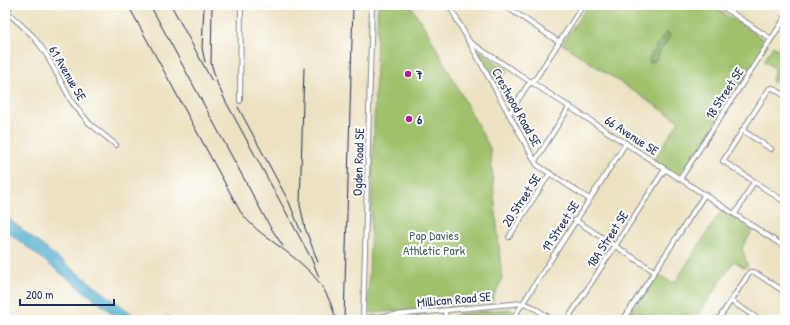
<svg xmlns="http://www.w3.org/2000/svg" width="790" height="325" viewBox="0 0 790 325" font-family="'Patrick Hand',sans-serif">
	<rect width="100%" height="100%" fill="#fff"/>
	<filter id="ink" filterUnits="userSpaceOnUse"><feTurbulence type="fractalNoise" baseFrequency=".025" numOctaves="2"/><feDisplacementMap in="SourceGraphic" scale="8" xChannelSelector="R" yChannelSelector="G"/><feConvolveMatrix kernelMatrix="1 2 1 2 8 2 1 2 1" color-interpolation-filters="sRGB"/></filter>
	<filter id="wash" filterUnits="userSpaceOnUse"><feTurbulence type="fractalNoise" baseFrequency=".012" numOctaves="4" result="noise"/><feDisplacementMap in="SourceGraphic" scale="16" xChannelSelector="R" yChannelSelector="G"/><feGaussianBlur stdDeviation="0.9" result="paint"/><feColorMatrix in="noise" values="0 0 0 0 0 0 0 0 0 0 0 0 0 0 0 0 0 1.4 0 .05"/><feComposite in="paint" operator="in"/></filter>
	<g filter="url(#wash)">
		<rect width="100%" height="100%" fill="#ece2c1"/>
		<g fill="#9fc16a" stroke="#5d7864">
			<path d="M378 5H410L426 29 490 148 502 279 491 302 372 313 368 309Z"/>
			<path d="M588 5H711L765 40 768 44 680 179 653 161 679 121 562 44Z"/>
			<path d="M773 46 785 54V75L782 73 774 84 772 82 774 68 764 61Z"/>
			<path d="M480 51 508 70 496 87 478 54Z"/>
			<path d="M722 210 753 230 742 248 748 266 745 268 734 261 695 320H626L654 277 660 275 671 282H675Z"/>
			<path d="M509 309H511L514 312 509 320H451L454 316 459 314Z"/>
		</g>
		<path fill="#7fa75e" stroke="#4d6b5e" d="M667 32 670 34 668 40 661 50 656 60 653 62 649 63V58L651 56V53L655 51 656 45 659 44 662 37Z"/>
		<path fill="#50aece" stroke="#366e96" d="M5 216 63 262 140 320H121L5 230Z"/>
	</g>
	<g filter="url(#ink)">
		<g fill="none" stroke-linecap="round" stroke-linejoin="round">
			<defs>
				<g id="minor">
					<path d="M449 5 537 165 589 199"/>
					<path d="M504 5 559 42"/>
					<path d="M720 5 771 39"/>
					<path d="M5 10 32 35 45 52 72 102 89 123 116 145"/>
					<path d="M7 11 11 5"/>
					<path d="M468 41 785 247"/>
					<path d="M785 96 773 88 769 89 723 161 785 202"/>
					<path d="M240 101 241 5"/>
					<path d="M509 114 527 86 536 78 583 5"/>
					<path d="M742 130 771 149"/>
					<path d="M535 161 570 106"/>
					<path d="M680 179 785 18"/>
					<path d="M735 214 754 182"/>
					<path d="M575 220 654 271"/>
					<path d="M509 237 550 173"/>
					<path d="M731 301 760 320"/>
					<path d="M445 311 446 320"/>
					<path d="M363 318 523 303 531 306 553 320"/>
					<path d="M363 320 372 5"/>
					<path d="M512 320 626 143"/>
					<path d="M567 320 665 169"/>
					<path d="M623 320 705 194"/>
					<path d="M718 320 750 272H754L785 292"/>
				</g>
			</defs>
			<use href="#minor" stroke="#848890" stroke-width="6"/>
			<use href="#minor" stroke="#fff" stroke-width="4"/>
			<g stroke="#1b2f5e" stroke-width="1">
				<path d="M90 5 93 9"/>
				<path d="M128 5 240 211C250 225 262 234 276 244 307 267 326 281 336 320"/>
				<path d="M150 5 269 225 283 246"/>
				<path d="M171 5 212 81"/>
				<path d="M204 5 202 48 205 62"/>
				<path d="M212 5 211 63 217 83 226 102 311 258 319 277"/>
				<path d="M304 68 300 205 305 228 318 262"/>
				<path d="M238 107 289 202 301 232"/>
				<path d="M167 315 174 320"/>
				<path d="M344 320 353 5"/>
			</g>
		</g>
	</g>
	<g fill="#b5179e" stroke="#fff" stroke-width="1.5">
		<circle cx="408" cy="74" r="4"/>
		<circle cx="409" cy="119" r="4"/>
	</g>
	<g text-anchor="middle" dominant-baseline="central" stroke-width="4" stroke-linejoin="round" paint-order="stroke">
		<g font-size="13" fill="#1b2f5e" stroke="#fff">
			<text transform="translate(68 73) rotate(60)">61 Avenue SE</text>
			<text transform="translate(724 93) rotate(-57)">18 Street SE</text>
			<text transform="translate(517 107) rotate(61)">Crestwood Road SE</text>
			<text transform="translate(632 135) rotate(33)">66 Avenue SE</text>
			<text transform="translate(358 162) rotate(-88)">Ogden Road SE</text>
			<text transform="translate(521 200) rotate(-57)">20 Street SE</text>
			<text transform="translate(560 226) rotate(-57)">19 Street SE</text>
			<text transform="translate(607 239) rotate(-57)">18A Street SE</text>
			<text transform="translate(454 299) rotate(-5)">Millican Road SE</text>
		</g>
		<g font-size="13" font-weight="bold" fill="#1b2f5e" stroke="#fff" text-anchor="start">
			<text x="416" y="74">7</text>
			<text x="417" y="119">6</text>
		</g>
		<g font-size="13" fill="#496262" stroke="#fff">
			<text x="434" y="235">Pop Davies<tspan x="434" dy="15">Athletic Park</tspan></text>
		</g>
	</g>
	<rect width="790" height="325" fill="none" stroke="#fff" stroke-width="20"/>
	<path d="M20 299v6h94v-6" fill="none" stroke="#1b2f5e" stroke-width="2"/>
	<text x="26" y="299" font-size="12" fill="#1b2f5e" stroke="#ffffff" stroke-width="3" paint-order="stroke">200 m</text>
</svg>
